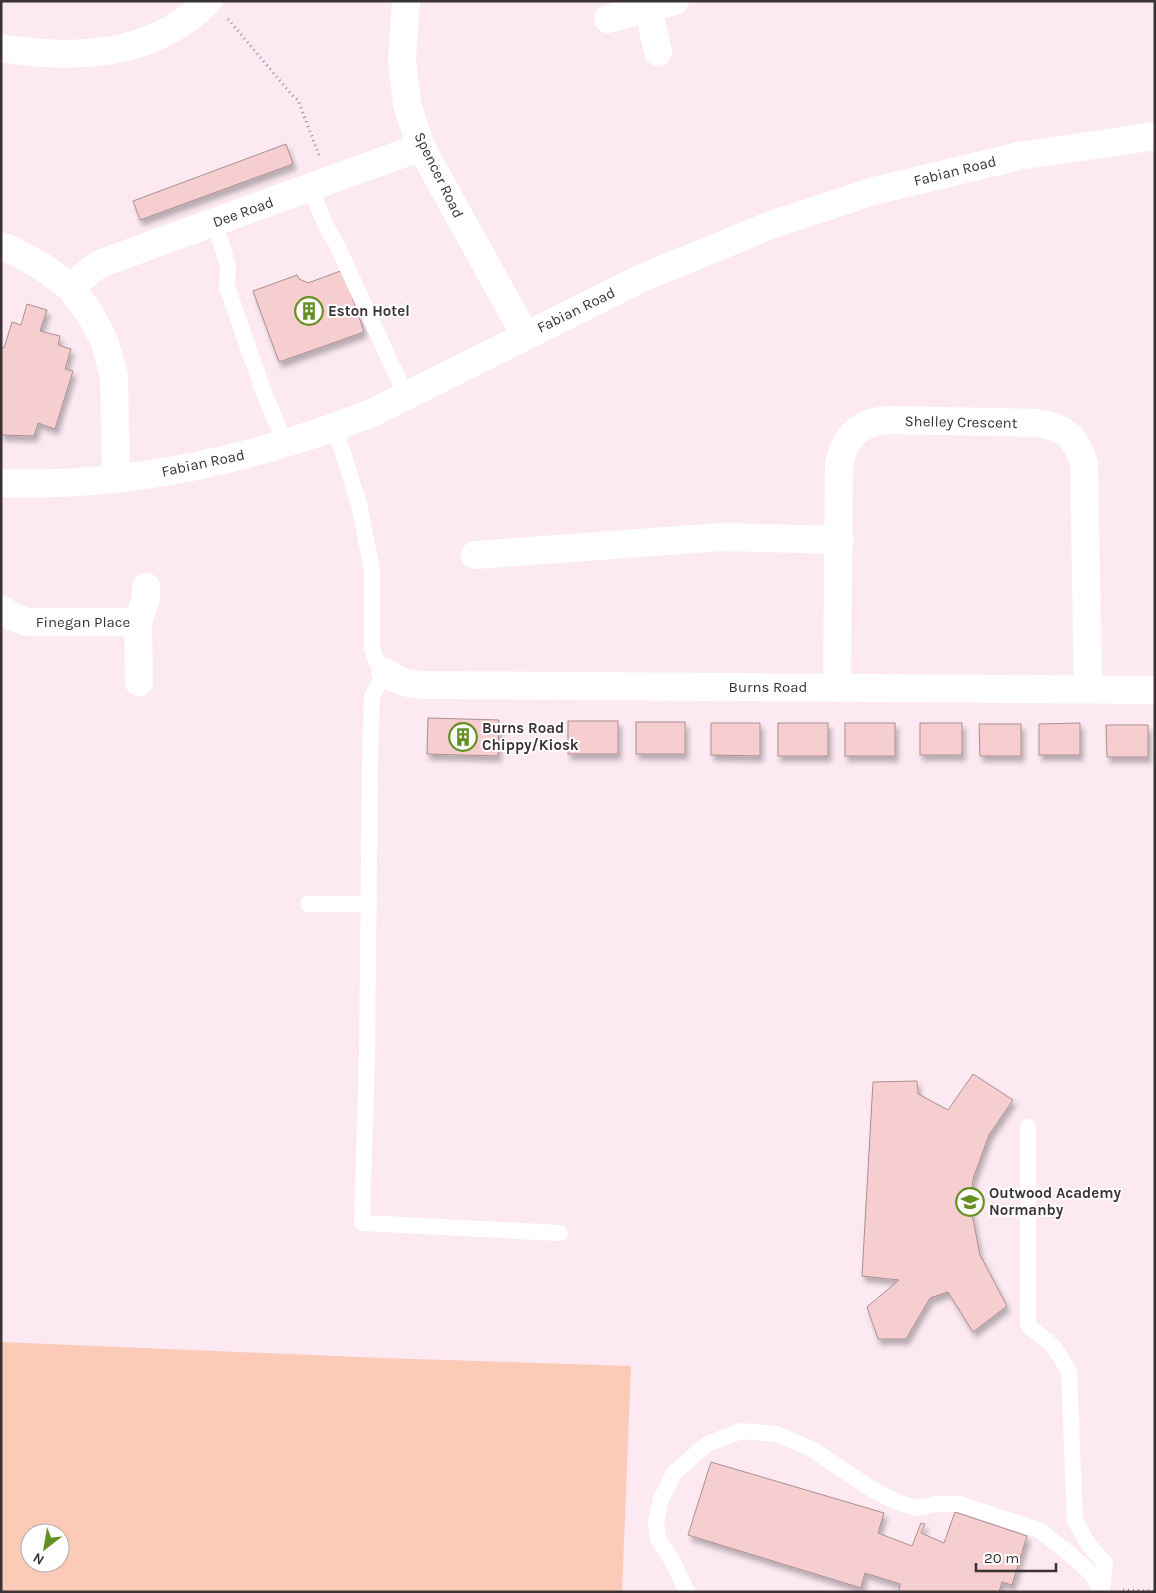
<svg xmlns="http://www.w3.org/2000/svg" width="1156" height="1593" viewBox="0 0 1156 1593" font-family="Karla,sans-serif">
	<defs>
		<filter id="shadow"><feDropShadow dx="3" dy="5.5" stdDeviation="2.5" flood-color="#0004"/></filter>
	</defs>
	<rect width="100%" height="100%" fill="#fce9f2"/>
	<path fill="#fbcbb7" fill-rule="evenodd" d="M1 1342 382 1358 631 1366 622 1592H1ZM30 1533H60V1563H30Z"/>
	<g fill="#f7cecf" stroke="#a89091" filter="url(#shadow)">
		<path d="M286 144 293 164 140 220 133 201Z"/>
		<path d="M343 270 364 332 279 362 253 291 297 275 299 279 308 283Z"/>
		<path d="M27 304 47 310 40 331 60 336 58 345 71 349 65 369 73 371 55 429 38 423 34 436 1 435V347L4 348 12 322 21 325Z"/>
		<path d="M428 718 499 720 498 756 427 754Z"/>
		<rect x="568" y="721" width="50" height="33"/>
		<rect x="636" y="722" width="49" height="32"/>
		<path d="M711 723H760V756L711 755Z"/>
		<rect x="778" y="723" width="50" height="33"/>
		<rect x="845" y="723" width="50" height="33"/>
		<rect x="920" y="723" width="42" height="32"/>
		<path d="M1080 723V755H1039V724Z"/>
		<path d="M979 724H1021V756H980Z"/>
		<path d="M1106 725H1148V757H1107Z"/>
		<path d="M973 1074 1013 1100 989 1135 973 1179 971 1209 980 1255 1007 1306 973 1332 948 1292 930 1298 906 1339H878L867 1307 899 1280 862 1276 873 1082 917 1081 918 1094 948 1110Z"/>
		<path d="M711 1462 884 1513 878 1533 912 1546 921 1523 925 1524 921 1533 944 1543 955 1512 1027 1536 1012 1585 1002 1582 999 1592H899L900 1584 865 1573 861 1588 688 1535Z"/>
	</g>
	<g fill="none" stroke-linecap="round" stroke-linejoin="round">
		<g stroke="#9a8d93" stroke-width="3" stroke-dasharray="1 4" stroke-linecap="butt">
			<path d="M228 19 292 95 298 100 319 155"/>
			<path d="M1123 1590 1155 1591"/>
		</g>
		<g stroke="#fff" stroke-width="16">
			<path d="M310 187 325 224 336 243 406 396"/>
			<path d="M215 223 228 266 227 287 263 390 285 444"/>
			<path d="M335 428 359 504 372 570V648C374 658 377 664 385 672L372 697 370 763 367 1053 362 1223 560 1233"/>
			<path d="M308 904H369"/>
			<path d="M1028 1127V1325L1054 1347 1069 1371 1075 1520 1088 1544 1105 1563 1102 1590"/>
			<path d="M687 1592 673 1562 658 1539 656 1522 661 1499 674 1473 707 1444 741 1431 777 1434 812 1449 873 1490 899 1503 917 1508 936 1504H960L1039 1530 1073 1557 1091 1573 1102 1592"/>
		</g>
		<g stroke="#fff" stroke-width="28">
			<path d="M406 1 402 59 407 104 421 147 525 335"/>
			<path d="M648 8 658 52"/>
			<path d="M608 19 675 1"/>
			<path d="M1 48C55 57 118 58 168 31 183 23 196 13 208 1"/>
			<path d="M1 246 12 250 43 267 71 288 89 312 104 340 114 376 116 479"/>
			<path d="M71 288 91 270 102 263 421 147"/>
			<path d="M475 555 722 537 840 540"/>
			<path d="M1 609 13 617 27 622H138L139 682"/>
			<path d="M138 622 146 598V587"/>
			<path d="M385 672C397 681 408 684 423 685L1155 690"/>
			<path d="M837 688 839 464C845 436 861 421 890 420L1038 423C1065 427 1077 438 1084 464L1088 689"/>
		</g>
		<path stroke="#fff" stroke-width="28" d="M1 483C128 488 257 459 374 412L642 278 771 225 874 191 1019 156 1155 136"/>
	</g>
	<defs>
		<symbol id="building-ring" viewBox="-11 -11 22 22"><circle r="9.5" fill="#fff" stroke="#649022" stroke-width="1.5"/><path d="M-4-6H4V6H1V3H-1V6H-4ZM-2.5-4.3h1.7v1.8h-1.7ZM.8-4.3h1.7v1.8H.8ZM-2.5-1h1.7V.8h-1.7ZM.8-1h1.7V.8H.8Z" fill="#649022"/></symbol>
		<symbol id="school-ring" viewBox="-11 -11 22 22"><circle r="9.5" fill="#fff" stroke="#649022" stroke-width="1.5"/><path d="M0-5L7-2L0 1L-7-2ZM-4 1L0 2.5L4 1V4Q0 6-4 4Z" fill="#649022"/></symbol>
	</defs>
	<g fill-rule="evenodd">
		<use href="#building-ring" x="293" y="295" width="32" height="32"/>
		<use href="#building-ring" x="447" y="721" width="32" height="32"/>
		<use href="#school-ring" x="954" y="1186" width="32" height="32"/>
	</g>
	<g text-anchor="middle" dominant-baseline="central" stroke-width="4" stroke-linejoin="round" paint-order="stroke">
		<g font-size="15" fill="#3b3236" stroke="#fff">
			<text transform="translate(955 171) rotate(-14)">Fabian Road</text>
			<text transform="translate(439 175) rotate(64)">Spencer Road</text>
			<text transform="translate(243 212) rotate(-20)">Dee Road</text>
			<text transform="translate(576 310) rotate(-26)">Fabian Road</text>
			<text transform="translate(961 422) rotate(1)">Shelley Crescent</text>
			<text transform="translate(203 463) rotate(-12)">Fabian Road</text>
			<text x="83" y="622">Finegan Place</text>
			<text x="768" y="687">Burns Road</text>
		</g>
		<g font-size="15" font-weight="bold" fill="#3b3236" stroke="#fff" text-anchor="start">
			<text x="328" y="311">Eston Hotel</text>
			<text x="482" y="728">Burns Road<tspan x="482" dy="17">Chippy/Kiosk</tspan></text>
			<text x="989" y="1193">Outwood Academy<tspan x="989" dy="17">Normanby</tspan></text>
		</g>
	</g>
	<rect width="1156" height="1593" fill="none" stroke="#3b3236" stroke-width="5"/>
	<g transform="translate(45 1548) rotate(211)"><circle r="24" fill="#ffffff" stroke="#b1adaf"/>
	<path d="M0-4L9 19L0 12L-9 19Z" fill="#649022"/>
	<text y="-8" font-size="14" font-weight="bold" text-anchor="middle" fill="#3b3236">N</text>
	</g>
	<path d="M976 1563v8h80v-8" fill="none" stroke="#3b3236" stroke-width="2.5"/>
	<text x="984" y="1563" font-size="15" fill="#3b3236" stroke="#ffffff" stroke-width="4" paint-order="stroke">20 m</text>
</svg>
